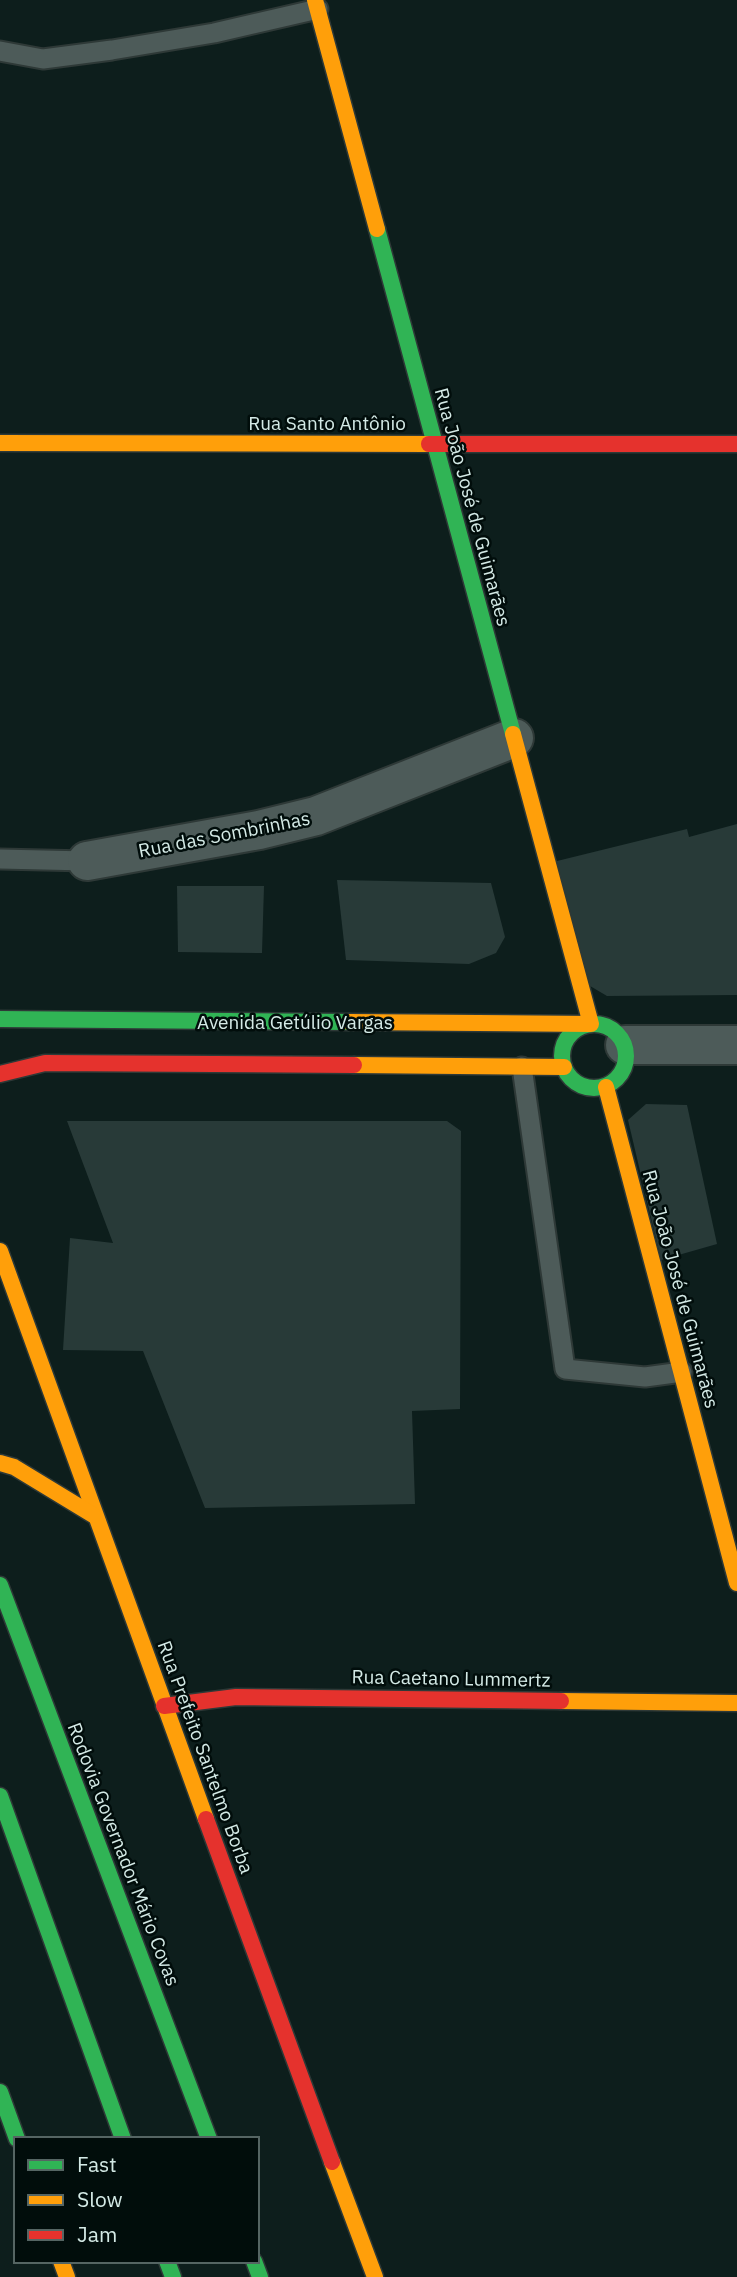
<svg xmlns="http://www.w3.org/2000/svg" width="737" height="2277" viewBox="0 0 737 2277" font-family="'IBM Plex Sans',sans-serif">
	<rect width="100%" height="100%" fill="#0d1e1c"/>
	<g fill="#283a38">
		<path d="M737 824V995L607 996 585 983 553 862 687 829 689 837Z"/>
		<path d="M337 880 491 883 505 937 496 953 469 964 346 960Z"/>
		<path d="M177 886H264L262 953 178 952Z"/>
		<path d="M646 1104 687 1105 717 1244 661 1260 628 1120Z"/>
		<path d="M67 1121H447L461 1131 460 1409 412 1411 415 1504 205 1508 143 1351 63 1350 70 1238 113 1243Z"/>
	</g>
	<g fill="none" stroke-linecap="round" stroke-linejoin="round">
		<defs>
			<g id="lane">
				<path d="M0 51 43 59 112 50 214 33 318 9"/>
				<path d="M0 859 87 861"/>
				<path d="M522 1067 565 1369 645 1377 682 1372"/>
			</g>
			<g id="street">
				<path d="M87 861 259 830 316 816 514 738"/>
				<path d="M625 1045H737"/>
			</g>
			<g id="fast">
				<path d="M377 229 513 734"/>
				<path d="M0 1019 349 1022"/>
				<circle cx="594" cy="1056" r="32"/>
				<path d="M0 1585 209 2139"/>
				<path d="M0 1796 123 2139"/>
				<path d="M0 2092 17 2139"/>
				<path d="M167 2261 173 2277"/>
				<path d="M254 2261 260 2277"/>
			</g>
			<g id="slow">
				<path d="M315 0 377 229"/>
				<path d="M0 443 429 444"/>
				<path d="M349 1022 591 1024 513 734"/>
				<path d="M354 1065 564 1067"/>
				<path d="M606 1087 737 1583"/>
				<path d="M0 1251 206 1819"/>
				<path d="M0 1463 14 1467 93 1515"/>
				<path d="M561 1701 737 1703"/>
				<path d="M332 2162 375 2277"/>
				<path d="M61 2261 67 2277"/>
			</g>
			<g id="jam">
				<path d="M429 444H737"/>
				<path d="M0 1074 45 1063 354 1065"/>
				<path d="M164 1706 236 1697 561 1701"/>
				<path d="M206 1819 332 2162"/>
			</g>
		</defs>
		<use href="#lane" stroke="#2e3937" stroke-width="23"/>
		<use href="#street" stroke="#2e3937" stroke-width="42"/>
		<use href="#fast" stroke="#2e3937" stroke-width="19"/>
		<use href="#slow" stroke="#2e3937" stroke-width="19"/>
		<use href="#jam" stroke="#2e3937" stroke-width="19"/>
		<use href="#lane" stroke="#4d5b59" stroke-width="19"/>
		<use href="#street" stroke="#4d5b59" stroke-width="38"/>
		<use href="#fast" stroke="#30b455" stroke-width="16"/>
		<use href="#slow" stroke="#ff9f0a" stroke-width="16"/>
		<use href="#jam" stroke="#e5322d" stroke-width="16"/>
	</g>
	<g text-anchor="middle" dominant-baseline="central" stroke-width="5" stroke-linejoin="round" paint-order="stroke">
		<g font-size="19" fill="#d4eae6" stroke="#010d0b">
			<text x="327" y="423">Rua Santo Antônio</text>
			<text transform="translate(473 507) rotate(75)">Rua João José de Guimarães</text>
			<text transform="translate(224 834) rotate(-11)">Rua das Sombrinhas</text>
			<text x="295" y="1022">Avenida Getúlio Vargas</text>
			<text transform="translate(681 1289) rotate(75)">Rua João José de Guimarães</text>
			<text transform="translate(451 1678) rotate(1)">Rua Caetano Lummertz</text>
			<text transform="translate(206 1757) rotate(70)">Rua Prefeito Santelmo Borba</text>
			<text transform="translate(124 1854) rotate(69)">Rodovia Governador Mário Covas</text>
		</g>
	</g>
	<rect x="14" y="2137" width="245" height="126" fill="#010d0b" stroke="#556563" stroke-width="2"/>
	<rect x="28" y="2160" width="35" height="10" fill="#30b455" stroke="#556563" stroke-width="2"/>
	<text x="77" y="2172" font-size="21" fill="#d4eae6">Fast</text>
	<rect x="28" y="2195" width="35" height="10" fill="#ff9f0a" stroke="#556563" stroke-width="2"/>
	<text x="77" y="2207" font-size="21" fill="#d4eae6">Slow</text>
	<rect x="28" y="2230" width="35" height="10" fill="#e5322d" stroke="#556563" stroke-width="2"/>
	<text x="77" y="2242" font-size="21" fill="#d4eae6">Jam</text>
</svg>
